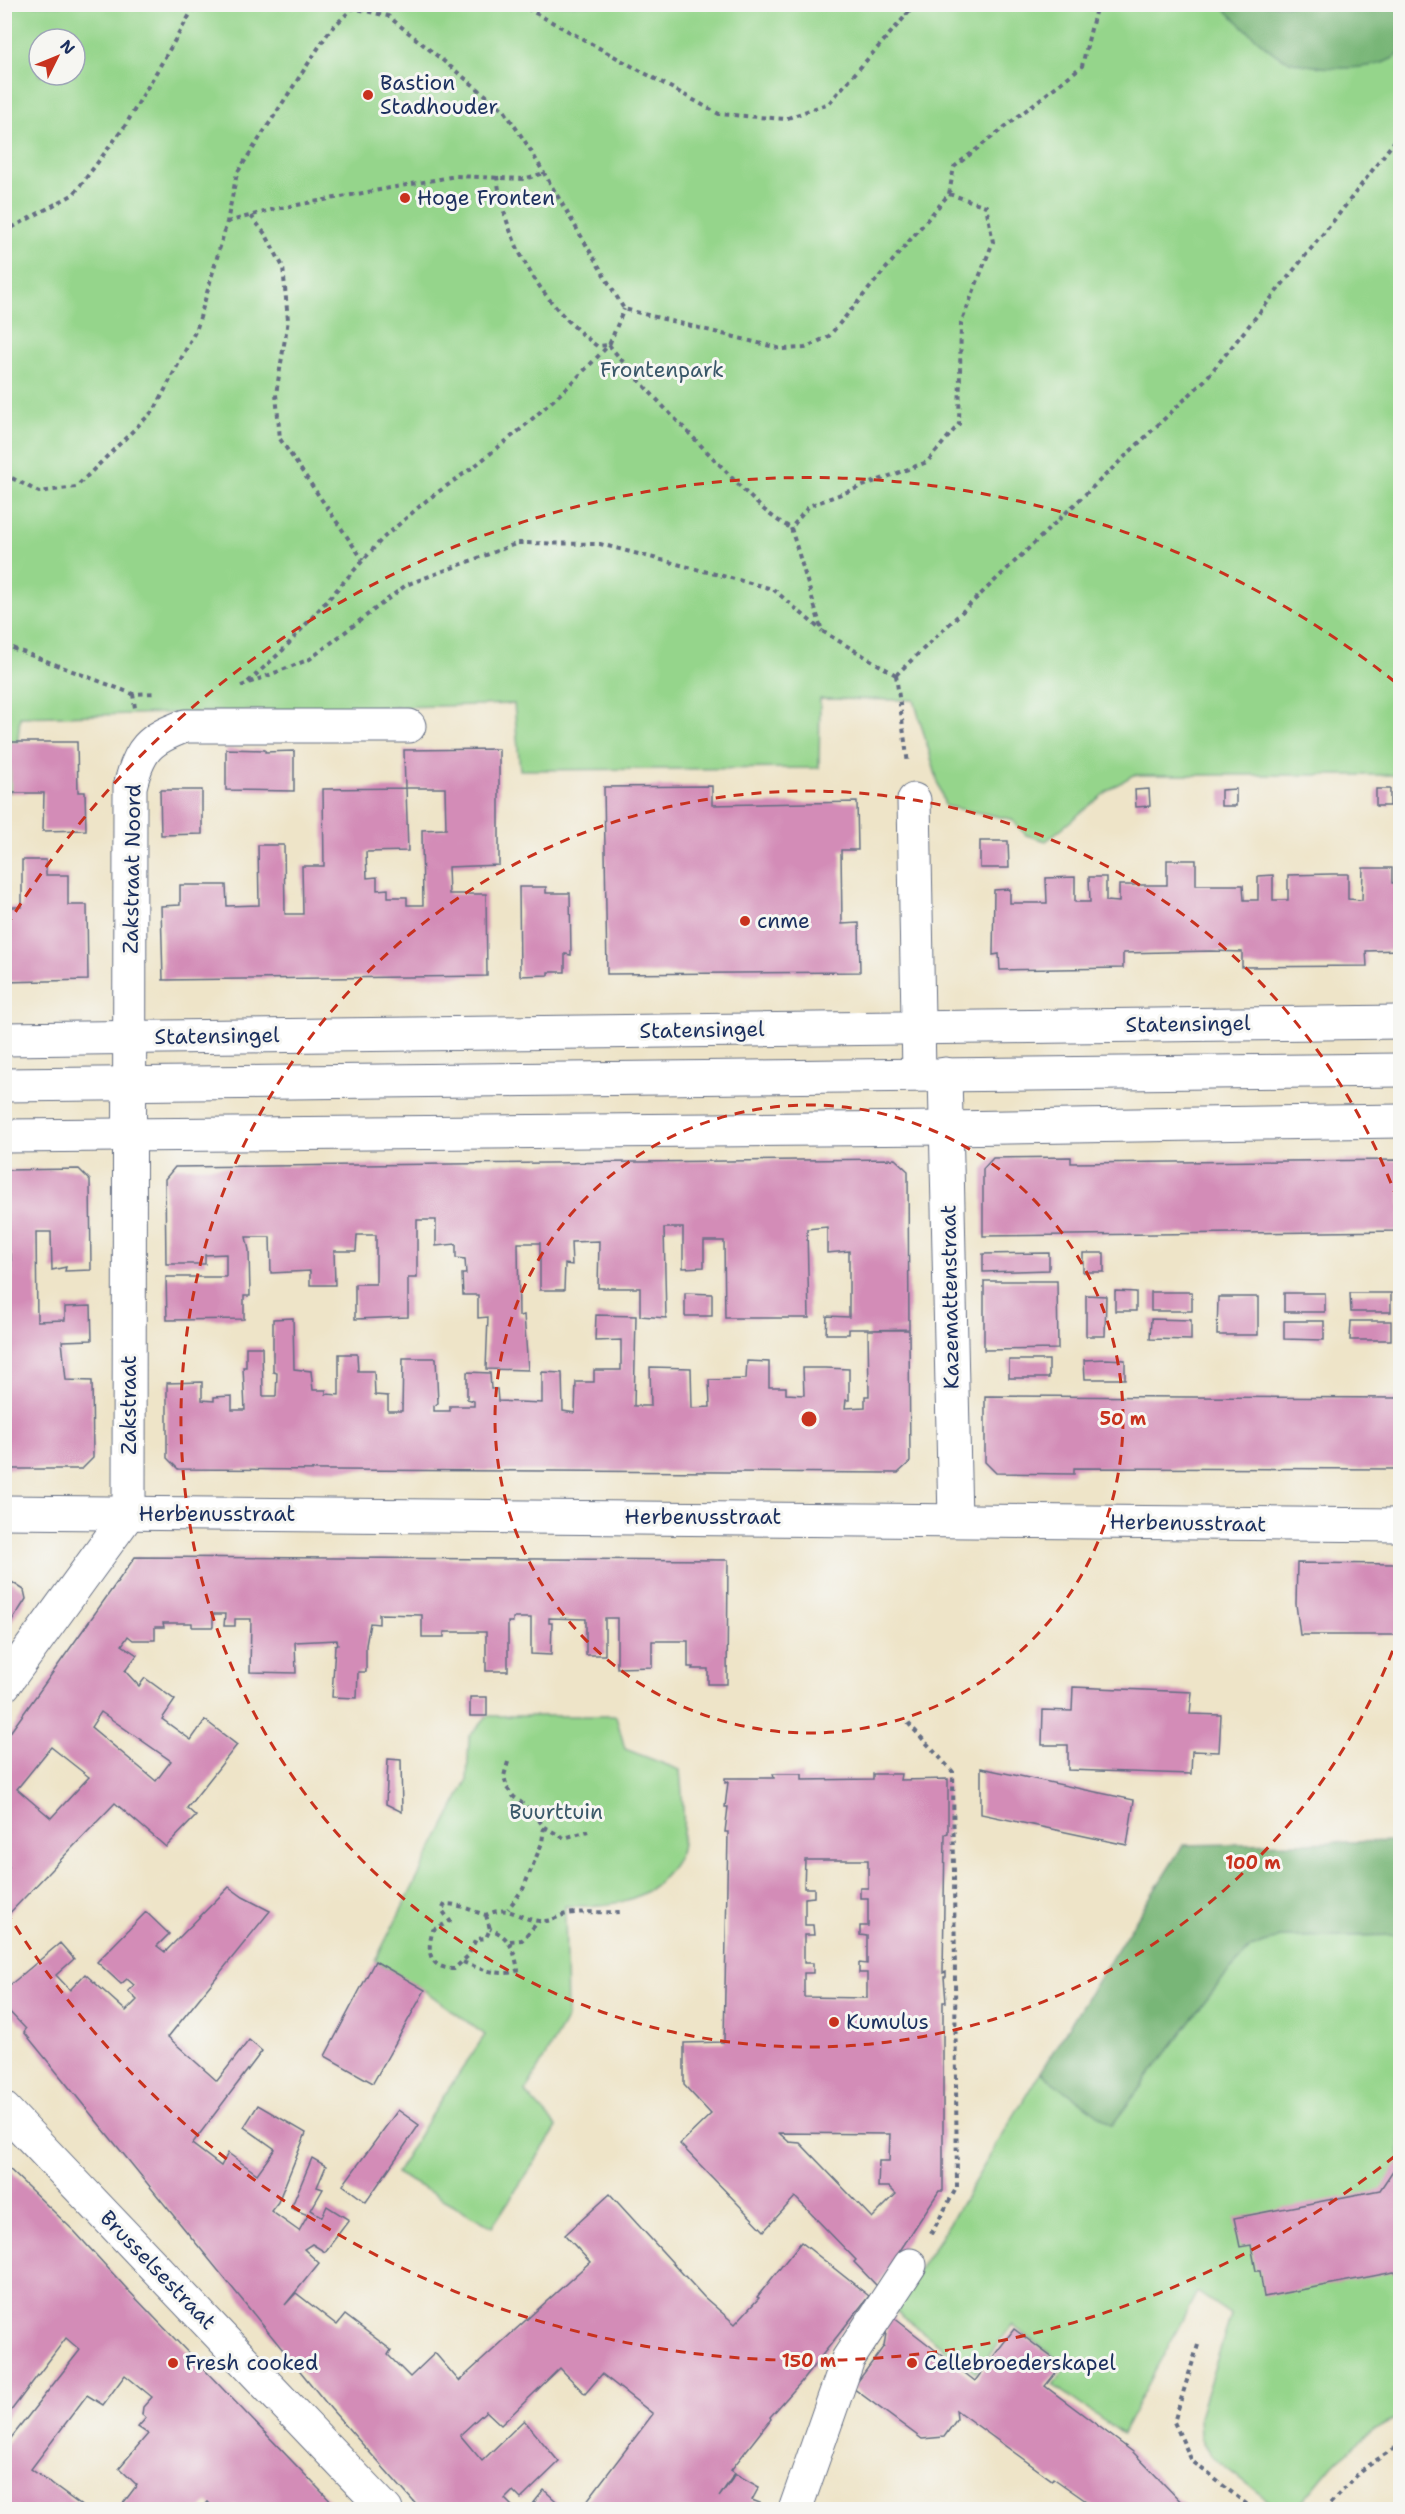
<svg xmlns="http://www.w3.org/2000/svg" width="1405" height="2514" viewBox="0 0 1405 2514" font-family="'Shantell Sans',sans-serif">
	<rect width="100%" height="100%" fill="#f6f6f2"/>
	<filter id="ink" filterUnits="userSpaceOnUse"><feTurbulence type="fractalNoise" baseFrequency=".0167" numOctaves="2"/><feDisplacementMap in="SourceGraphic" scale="12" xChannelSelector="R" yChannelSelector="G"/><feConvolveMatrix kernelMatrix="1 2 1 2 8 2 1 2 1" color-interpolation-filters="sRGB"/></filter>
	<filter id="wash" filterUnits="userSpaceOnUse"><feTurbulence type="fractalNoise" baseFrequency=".008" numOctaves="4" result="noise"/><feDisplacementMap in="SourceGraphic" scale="24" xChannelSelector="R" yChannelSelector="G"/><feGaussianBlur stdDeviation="1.35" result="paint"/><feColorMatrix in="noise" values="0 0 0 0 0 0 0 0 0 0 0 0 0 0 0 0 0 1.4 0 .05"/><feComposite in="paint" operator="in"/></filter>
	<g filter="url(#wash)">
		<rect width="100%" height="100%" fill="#eee4c8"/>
		<g fill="#95d58b" stroke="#588274" stroke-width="1.5" fill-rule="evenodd">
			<path d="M5 5H1400V775H1133L1110 789 1046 841 1026 835 1011 819 945 806 914 700 820 699 819 768 520 770 514 704 20 717 13 792H5ZM39 39H75V75H39Z"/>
			<path d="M487 1716H616L625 1749 680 1770C682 1796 686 1824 681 1849 680 1856 674 1863 670 1869 645 1905 604 1907 565 1906L567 2018 525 2092 557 2127 492 2227 396 2173 431 2115 485 2035 425 1991 375 1961 467 1781 469 1737Z"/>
			<path d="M1400 1935V2416L1373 2431 1333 2464 1298 2506 1288 2509 1274 2505 1212 2457 1200 2438 1199 2416 1231 2315 1197 2292 1122 2434 1053 2385 1066 2366 1012 2325 976 2373 893 2309 951 2221 1040 2072 1112 2125 1223 1978 1251 1948 1280 1937Z"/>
		</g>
		<g fill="#78b677" stroke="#4a726a" stroke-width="1.5">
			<path d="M1219 5H1400V52C1383 75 1304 70 1280 57 1262 47 1236 18 1219 5Z"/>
			<path d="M1400 1841V1935L1280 1937 1251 1948 1223 1978 1112 2125 1040 2072 1183 1845Z"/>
		</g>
		<g id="blocks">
			<g fill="#d38cb7" fill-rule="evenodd">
				<path d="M10 742H77L78 792H85L86 830 43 831 44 793H11Z"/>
				<path d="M226 749 265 750V752L294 751V791L226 790Z"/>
				<path d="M499 749V865L448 867 449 894H486L487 976 163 980 161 906 180 905V885H226L227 906 259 905 258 845H284L285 914H303L302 866H324L323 789 405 788 404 750ZM406 788H445L446 829 422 830 423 905H407V897H388V889L377 890V877L367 878 366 852 408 851Z"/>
				<path d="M712 786V805L857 802 858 850H841L842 924 859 923 860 972 607 974 604 787Z"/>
				<path d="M1149 789 1150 806 1136 807 1135 790Z"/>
				<path d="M1236 789V806H1221V790Z"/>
				<rect x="1376" y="789" width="14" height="17"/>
				<path d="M160 790H202V834L161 835Z"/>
				<path d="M980 841H1008L1009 868H980Z"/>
				<path d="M22 860H46V875H68V905H87L88 980 5 982V907H22Z"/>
				<path d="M1167 860H1196V885H1243L1244 900H1258V876L1273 875V900H1288V875L1332 874H1348V899L1362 900 1363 868H1392V883H1400V950L1366 951 1367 966 1242 967V952L1211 951 1123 953V968L1000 970 999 954 993 955 994 890 1010 889V903H1047L1046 878 1075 877V902H1090L1089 877H1106V901L1119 902V885H1167Z"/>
				<path d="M519 887H546V893H570L571 955 565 954V972H548V975L520 976Z"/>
				<path d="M1071 1157V1163L1400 1160V1231L983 1236V1169L993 1158Z"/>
				<path d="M895 1159 908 1171 909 1329 870 1330H909L910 1462 898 1473 178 1469 167 1458V1383L202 1382V1400L214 1401V1397L232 1396V1410H245L243 1367H246V1347H262L263 1396H276L277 1373 273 1372V1319L293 1318 294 1369 311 1371 313 1390H326V1394L339 1395V1354H357L358 1371H374L375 1395 388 1396V1411H402L403 1358H436L438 1403 434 1406V1411H450V1406H474V1401L467 1399V1372L490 1373 491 1389H497L498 1401 542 1403V1372L562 1373 563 1411 575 1413 576 1382H594V1370H621V1340L595 1341 596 1315 636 1316 634 1406H651L650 1367 691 1368 692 1408 710 1407 709 1380 746 1379 747 1361 769 1362V1387H786V1394L804 1395 803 1368H825L849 1369V1400H846L845 1408 865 1407V1396H869L868 1329H849V1334H826L827 1316 849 1317V1251L827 1253V1227L807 1229 809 1318H725L724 1241H704V1267L683 1268V1228H664L666 1318 640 1316V1288H598L599 1241 571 1242 572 1265 565 1264 564 1290H540V1243H518L519 1316 524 1315 528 1370 486 1369 488 1317 478 1318V1295H463L462 1274H466L465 1259 456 1258V1244L436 1246V1220H417V1278H408V1317L355 1319V1284H376V1235H357L356 1251H334L335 1285H310V1271L271 1273 270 1237H246L249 1250 250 1296H244V1319L167 1320 166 1277H226V1254L205 1255V1264H166L165 1179 175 1167Z"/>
				<path d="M79 1169 90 1180 91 1270 65 1271 66 1267 52 1270 51 1232H36L37 1321 65 1320V1307L91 1306 92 1340 62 1341 66 1380 92 1381 93 1458 82 1469H4V1292H12V1277L11 1254 5 1255V1170Z"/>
				<path d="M1049 1253V1270L983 1272V1254Z"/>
				<rect x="1083" y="1253" width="21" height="19"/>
				<path d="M984 1281H1057L1058 1349 984 1350Z"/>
				<path d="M1115 1291 1136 1292V1311H1115Z"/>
				<rect x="1151" y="1292" width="41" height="19"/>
				<path d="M685 1293 712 1294V1316H685Z"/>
				<rect x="1284" y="1293" width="41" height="19"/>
				<path d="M1350 1293H1391V1312H1351Z"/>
				<path d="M1086 1295 1106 1296 1105 1336H1086Z"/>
				<path d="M1218 1297H1258V1335H1217Z"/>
				<path d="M1151 1319 1191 1320V1340L1150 1339Z"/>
				<path d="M1284 1321H1324V1340L1284 1339Z"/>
				<path d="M1351 1321H1391V1340H1350Z"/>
				<path d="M1106 1359 1125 1360V1379H1085L1084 1360Z"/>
				<rect x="1009" y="1360" width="40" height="18"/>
				<path d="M985 1396 1400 1398V1469L1074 1468V1474L996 1473 985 1462Z"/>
				<path d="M135 1557 728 1560 727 1684H708V1669H692L693 1667H688V1641H652V1667L617 1668V1618H605V1655H586V1619L549 1618V1623H552L551 1655 531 1654V1618H513V1622H508V1671H486V1632H444V1637H422V1615L379 1614V1624L370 1623 366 1645V1672H358L357 1698 332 1697 335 1645 338 1644 337 1640 295 1642 296 1673 250 1672 251 1619H235V1626H224L225 1614H213V1627H192V1623H163L164 1627H155V1640H133L128 1636 122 1645 137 1655 125 1671 139 1686 145 1678 175 1700 162 1719 191 1740 205 1720 237 1745 187 1808 196 1816 166 1847 115 1803 4 1919V1871L9 1867 4 1862V1741ZM101 1712 171 1761 156 1781 91 1727ZM51 1747 89 1777 51 1818 17 1789Z"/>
				<path d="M1297 1563 1400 1564V1635H1300L1296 1604Z"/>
				<path d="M4 1577 24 1590 26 1599 5 1632 8 1633 4 1639Z"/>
				<path d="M1073 1687 1192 1692 1190 1714 1221 1715 1219 1752 1192 1751 1191 1774 1068 1770V1745H1042L1043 1710 1072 1711Z"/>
				<rect x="470" y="1697" width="17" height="19"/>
				<path d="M388 1759 401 1760 402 1812 386 1804Z"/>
				<path d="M981 1768 1134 1800 1127 1845 981 1814Z"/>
				<path d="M773 1774H802V1780L873 1779V1774H901L900 1780 948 1779V1833L945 1834 943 1973 946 1972V1977H944L946 2002H943V2191H939L877 2286 854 2262 856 2260 795 2197 764 2231 680 2144 711 2114 684 2085V2043L724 2042 728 1832H725L728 1807H725L728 1782 725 1783V1778H774ZM805 1860H868V1888H860V1898H868V1926H860V1935L867 1936V1964L859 1963V1973H867V1998L804 1997V1973H813V1963H804V1935H814L813 1925H805V1898L814 1897V1888H804ZM779 2133 890 2134 889 2161H879L878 2187H889L896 2194 872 2218 800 2143 789 2142Z"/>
				<path d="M229 1887 243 1897 270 1911 168 2037 217 2081 249 2040 262 2051 192 2144 221 2166 228 2153 257 2174 275 2149 244 2127 258 2105 306 2133 278 2202 271 2211 299 2231 308 2215 291 2208 312 2158 326 2166 317 2187 323 2189 311 2210 322 2217 327 2206 349 2220 325 2252 312 2244 304 2249 319 2263 285 2305 296 2293 337 2325 345 2315 391 2350 388 2355 410 2377 435 2353 459 2381 590 2262 565 2235 610 2194 704 2297 735 2324 759 2298 757 2297 801 2242 869 2296 801 2382 770 2417 771 2419 731 2470 735 2473 719 2497 736 2474 759 2487 752 2500 778 2510H580L653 2414 602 2374 585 2394 560 2368 501 2425 486 2411 460 2435 482 2461 524 2420 559 2462 521 2499 513 2491 505 2499 513 2507 510 2510H421L331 2409 24 2032 26 2029 4 2006V1990L60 1943 74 1959 56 1975 70 1990 85 1974 126 2011 137 2000 128 1991 134 1985 127 1979 121 1984 97 1962 146 1912 169 1934 157 1946 165 1952Z"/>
				<path d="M375 1961 425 1990 373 2083 325 2056Z"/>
				<path d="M398 2110 419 2125 366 2202 343 2185Z"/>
				<path d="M1400 2160V2276L1394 2272 1264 2297 1260 2271H1256L1251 2245 1240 2247 1234 2218 1380 2190Z"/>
				<path d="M4 2164 75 2232 127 2289 339 2510H239L235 2505 230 2510H215L208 2502 201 2510H118L137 2485 119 2468 148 2434 138 2427 146 2418 142 2415 143 2407 152 2397 125 2375 103 2405 87 2395 31 2469 87 2510H4V2447L80 2350 66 2338 4 2420Z"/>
				<path d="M889 2314 975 2381 1014 2329 1062 2365 1045 2386 1133 2452 1189 2510H1099L1053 2478 1052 2480 956 2410 957 2419 944 2437 922 2439 853 2388 884 2346Z"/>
				<path d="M544 2490 566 2510H528Z"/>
			</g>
		</g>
	</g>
	<g filter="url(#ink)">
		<use href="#blocks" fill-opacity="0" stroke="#656e83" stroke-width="1.5"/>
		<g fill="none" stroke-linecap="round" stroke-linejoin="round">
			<defs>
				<g id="minor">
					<path d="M914 800 919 1074"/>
					<path d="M4 1039 1400 1022"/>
					<path d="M945 1074 955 1520"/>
					<path d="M4 1136 946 1128 1400 1121"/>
					<path d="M4 1512 1400 1525"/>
					<path d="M4 1685 129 1513 130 787C139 749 149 739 185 726H409"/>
					<path d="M4 2109 386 2510"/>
					<path d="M795 2510 848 2359 910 2265"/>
				</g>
				<path id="major" d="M4 1085 1400 1070"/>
			</defs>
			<use href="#minor" stroke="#656e83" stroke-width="35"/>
			<use href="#major" stroke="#656e83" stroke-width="35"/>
			<g stroke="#656e83" stroke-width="4" stroke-dasharray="4.5 4.5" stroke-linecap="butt">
				<path d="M519 4 719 114 785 119 829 103 916 4"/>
				<path d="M905 4 907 15"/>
				<path d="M497 176C505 244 543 305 597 346L609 345 624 309"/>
				<path d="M251 216 266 235 283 267 288 320 276 394 280 439 363 560"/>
				<path d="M227 222 275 209 456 176 524 179 544 173"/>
				<path d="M4 232 74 194 125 126 196 4"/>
				<path d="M4 474 39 492 76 487 155 409 197 328 227 222 237 173 330 30 353 8 388 16 504 110 528 146 624 309 782 349 805 348 829 336 949 194 954 167 1082 66 1097 4"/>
				<path d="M4 645 133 694 157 693"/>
				<path d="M896 675 1205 380 1339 214 1400 134"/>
				<path d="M896 675 822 631 791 528 809 506 927 462 959 424 961 323 993 242 986 206 949 194"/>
				<path d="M896 675 908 764"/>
				<path d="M248 682 283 650 382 539 427 500 476 465 521 429 570 385 609 345C643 387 681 425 719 464 741 487 763 514 791 528"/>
				<path d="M241 686 310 659 406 585 518 543 600 544 773 589 822 631"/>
				<path d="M133 694 135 708"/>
				<path d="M908 1723 953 1772 957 2187 931 2234"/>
				<path d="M508 1762 504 1776 507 1788 514 1797 533 1812 544 1827 542 1843 523 1889 508 1909"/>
				<path d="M544 1827 564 1838 588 1831"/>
				<path d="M486 1915 490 1929 486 1938 476 1939 468 1956 454 1969C429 1968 426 1952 433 1930L450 1921 442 1910 445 1904C461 1904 471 1911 486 1915 511 1903 515 1919 540 1921 554 1922 556 1916 567 1914 584 1911 603 1913 620 1912"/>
				<path d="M510 1941 522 1940 539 1921"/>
				<path d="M463 1962C477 1968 503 1978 518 1970 514 1949 510 1937 490 1929"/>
				<path d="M1198 2345 1174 2422 1192 2461 1254 2510"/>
				<path d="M1324 2510 1362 2470 1400 2444"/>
			</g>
			<use href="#minor" stroke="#fff" stroke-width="33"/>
			<use href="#major" stroke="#fff" stroke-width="33"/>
		</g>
	</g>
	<g fill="none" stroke="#c8321e" stroke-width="3" stroke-dasharray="10 8">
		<circle cx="809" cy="1419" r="314"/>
		<path d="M1399 1634A628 628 0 1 1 1399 1204"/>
		<path d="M1395 2156A942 942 0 0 1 6 1911M6 927A942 942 0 0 1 1395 682"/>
	</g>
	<g fill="#c8321e" stroke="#f6f6f2" stroke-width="2">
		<circle cx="368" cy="95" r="6"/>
		<circle cx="405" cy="198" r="6"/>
		<circle cx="745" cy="921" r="6"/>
		<circle cx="834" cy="2022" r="6"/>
		<circle cx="173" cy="2363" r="6"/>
		<circle cx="912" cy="2363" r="6"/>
	</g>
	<g text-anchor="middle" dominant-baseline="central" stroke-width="6" stroke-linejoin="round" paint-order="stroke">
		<g font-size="21" fill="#1b2f5e" stroke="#f6f6f2" text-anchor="start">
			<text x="380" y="83">Bastion<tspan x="380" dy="24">Stadhouder</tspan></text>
			<text x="417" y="198">Hoge Fronten</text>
			<text x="757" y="921">cnme</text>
			<text x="846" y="2022">Kumulus</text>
			<text x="185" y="2363">Fresh cooked</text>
			<text x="924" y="2363">Cellebroederskapel</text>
		</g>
		<g font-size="21" fill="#3a5869" stroke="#f6f6f2">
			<text x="662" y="370">Frontenpark</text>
			<text x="556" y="1812">Buurttuin</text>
		</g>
		<g font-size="21" fill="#1b2f5e" stroke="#f6f6f2">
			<text transform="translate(132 869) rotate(-89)">Zakstraat Noord</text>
			<text transform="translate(1188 1024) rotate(-1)">Statensingel</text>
			<text transform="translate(702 1030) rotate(-1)">Statensingel</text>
			<text transform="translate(217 1036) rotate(-1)">Statensingel</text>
			<text transform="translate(950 1297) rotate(-91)">Kazemattenstraat</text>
			<text transform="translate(129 1405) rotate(-90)">Zakstraat</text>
			<text x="217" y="1514">Herbenusstraat</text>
			<text x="703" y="1517">Herbenusstraat</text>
			<text transform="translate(1188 1523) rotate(1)">Herbenusstraat</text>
			<text transform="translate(158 2270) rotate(46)">Brusselsestraat</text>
		</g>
	</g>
	<circle cx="809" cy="1419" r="9" fill="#c8321e" stroke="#f6f6f2" stroke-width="3"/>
	<g font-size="18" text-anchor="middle" font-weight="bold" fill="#c8321e" stroke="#f6f6f2" stroke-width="6" stroke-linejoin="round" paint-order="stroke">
		<text x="1123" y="1425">50 m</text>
		<text x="1253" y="1869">100 m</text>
		<text x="809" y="2367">150 m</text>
	</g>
	<rect width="1405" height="2514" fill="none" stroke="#f6f6f2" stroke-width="24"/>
	<g transform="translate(57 57) rotate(47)"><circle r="28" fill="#f6f6f2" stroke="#9ea6b7" stroke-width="1.5"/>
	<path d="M0-4.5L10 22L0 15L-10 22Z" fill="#c8321e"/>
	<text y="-9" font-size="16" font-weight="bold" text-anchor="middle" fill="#1b2f5e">N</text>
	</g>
</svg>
